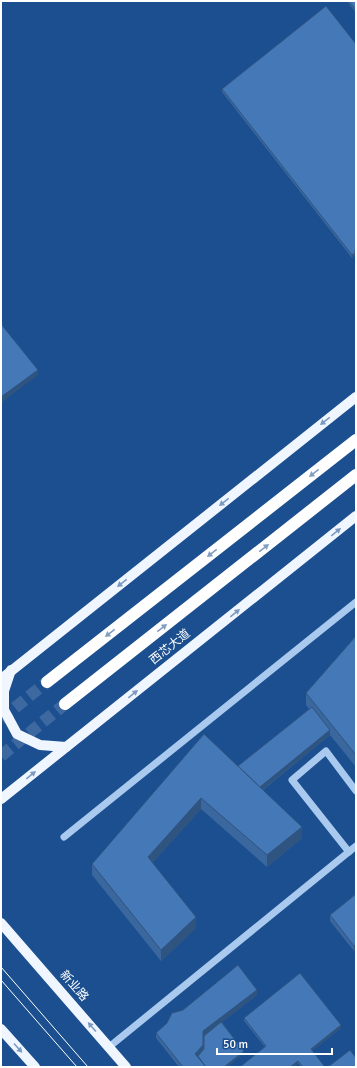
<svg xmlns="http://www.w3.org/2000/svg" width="357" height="1068" viewBox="0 0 357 1068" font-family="Signika,'Noto Sans SC',sans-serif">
	<rect width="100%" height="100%" fill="#1b4f8f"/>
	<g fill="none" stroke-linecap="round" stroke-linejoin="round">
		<g stroke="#3d69a0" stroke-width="12" stroke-dasharray="12 6" stroke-linecap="butt">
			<path d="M1 719 47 682"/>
			<path d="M1 756 65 704"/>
		</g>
		<g stroke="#a9c9ee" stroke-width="7">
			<path d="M64 837 356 602"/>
			<path d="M349 852 292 780 326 751 356 791"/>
			<path d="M109 1047 356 846"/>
		</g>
		<g stroke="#f0f6ff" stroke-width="10">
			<path d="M11 670 4 691V710L17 734 40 745 66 747"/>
			<path d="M1 679 356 397"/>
			<path d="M1 799 356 516"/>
			<path d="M1 923 126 1067"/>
			<path d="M1 1029 35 1067"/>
		</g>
		<g stroke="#fff" stroke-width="12">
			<path d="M47 682 356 440"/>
			<path d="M65 704 356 475"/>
		</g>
		<g stroke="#fff" stroke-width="1">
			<path d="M1 967 88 1067"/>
			<path d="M1 980 77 1067"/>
		</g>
	</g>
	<g fill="#3a679d" fill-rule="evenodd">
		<path d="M347 1H356V13Z"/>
		<path d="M356 44V257L355 255 352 258 222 92V89Z"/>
		<path d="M356 636V767L330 735 263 790 302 838 267 867 201 809 152 863 196 928 161 961 92 875V864L238 766 309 709 306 705V693Z"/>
		<path d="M356 894V950L354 951 330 921V915Z"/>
		<path d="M257 995 222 1022 244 1053 227 1067H179L156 1038V1033ZM204 1036 203 1050V1037Z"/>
		<path d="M244 1018 341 1028 312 1051 325 1067H301L298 1063 294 1067H240L265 1047 244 1021Z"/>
	</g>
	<g fill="#305480">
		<path d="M355 253V255L352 258V255Z"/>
		<path d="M38 370V375L1 403V397Z"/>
		<path d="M330 730V735L256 795V790Z"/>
		<path d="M201 798V809L148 868V857Z"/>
		<path d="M302 827V838L267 867V855Z"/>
		<path d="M196 917V928L161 961V950Z"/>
		<path d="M356 945V950L354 951V946Z"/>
		<path d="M257 990V995L203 1037V1031Z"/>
		<path d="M341 1025V1028L311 1052V1049Z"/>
		<path d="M203 1045V1050L195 1059V1054Z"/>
		<path d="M244 1051V1053L227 1067H224Z"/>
		<path d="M298 1061V1063L294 1067H290Z"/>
	</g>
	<g fill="#4478b7" stroke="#305480">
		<path d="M349 1H356V10Z"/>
		<path d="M326 6 356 44V249L355 250V253L352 255 222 89Z"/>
		<path d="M1 324 38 370 1 397Z"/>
		<path d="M356 636V755L306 693Z"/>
		<path d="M312 707 330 730 260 787 238 766Z"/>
		<path d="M204 734 302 827 267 855 201 798 148 857 196 917 161 950 92 864Z"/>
		<path d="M356 894V945L354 946 330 915Z"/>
		<path d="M238 965 257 990 203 1031V1045L195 1054 206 1067H183L156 1033 167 1023 172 1013 183 1010Z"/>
		<path d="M300 973 341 1025 311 1049 325 1067H303L298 1061 290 1067H240L266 1046 244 1018Z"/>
		<path d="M221 1022 244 1051 224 1067H206L198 1056 204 1049V1036Z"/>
		<path d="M350 1050 356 1058V1067H328Z"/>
	</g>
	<defs><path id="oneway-solid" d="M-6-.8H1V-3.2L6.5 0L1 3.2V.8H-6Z"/></defs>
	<g fill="#7b9ac1">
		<use href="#oneway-solid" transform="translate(325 421) rotate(142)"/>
		<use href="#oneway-solid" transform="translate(224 502) rotate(142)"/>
		<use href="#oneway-solid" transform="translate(336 532) rotate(-39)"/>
		<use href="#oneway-solid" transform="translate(122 583) rotate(142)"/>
		<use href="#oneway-solid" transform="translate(235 613) rotate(-39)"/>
		<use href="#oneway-solid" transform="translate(133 694) rotate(-39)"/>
		<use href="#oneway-solid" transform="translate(31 775) rotate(-39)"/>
		<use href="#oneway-solid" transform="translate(92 1027) rotate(-131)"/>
		<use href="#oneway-solid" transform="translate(18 1048) rotate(48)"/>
	</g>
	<g fill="#829ec1">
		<use href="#oneway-solid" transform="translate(314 473) rotate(142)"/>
		<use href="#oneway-solid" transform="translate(264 548) rotate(-38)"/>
		<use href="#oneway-solid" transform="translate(212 553) rotate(142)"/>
		<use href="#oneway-solid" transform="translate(162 628) rotate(-38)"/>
		<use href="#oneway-solid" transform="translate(110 633) rotate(142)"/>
	</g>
	<g text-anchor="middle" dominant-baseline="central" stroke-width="3" stroke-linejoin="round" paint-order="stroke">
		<g font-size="12" fill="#fff" stroke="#1b4f8f">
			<text transform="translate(170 647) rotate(-39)">西芯大道</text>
			<text transform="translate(74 986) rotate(49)">新业路</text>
		</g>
	</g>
	<rect width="357" height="1068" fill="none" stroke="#ffffff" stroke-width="4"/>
	<path d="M217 1048v6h115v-6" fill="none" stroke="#ffffff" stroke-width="2"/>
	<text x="223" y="1048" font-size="12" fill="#ffffff" stroke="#1b4f8f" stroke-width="3" paint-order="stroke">50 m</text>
</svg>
